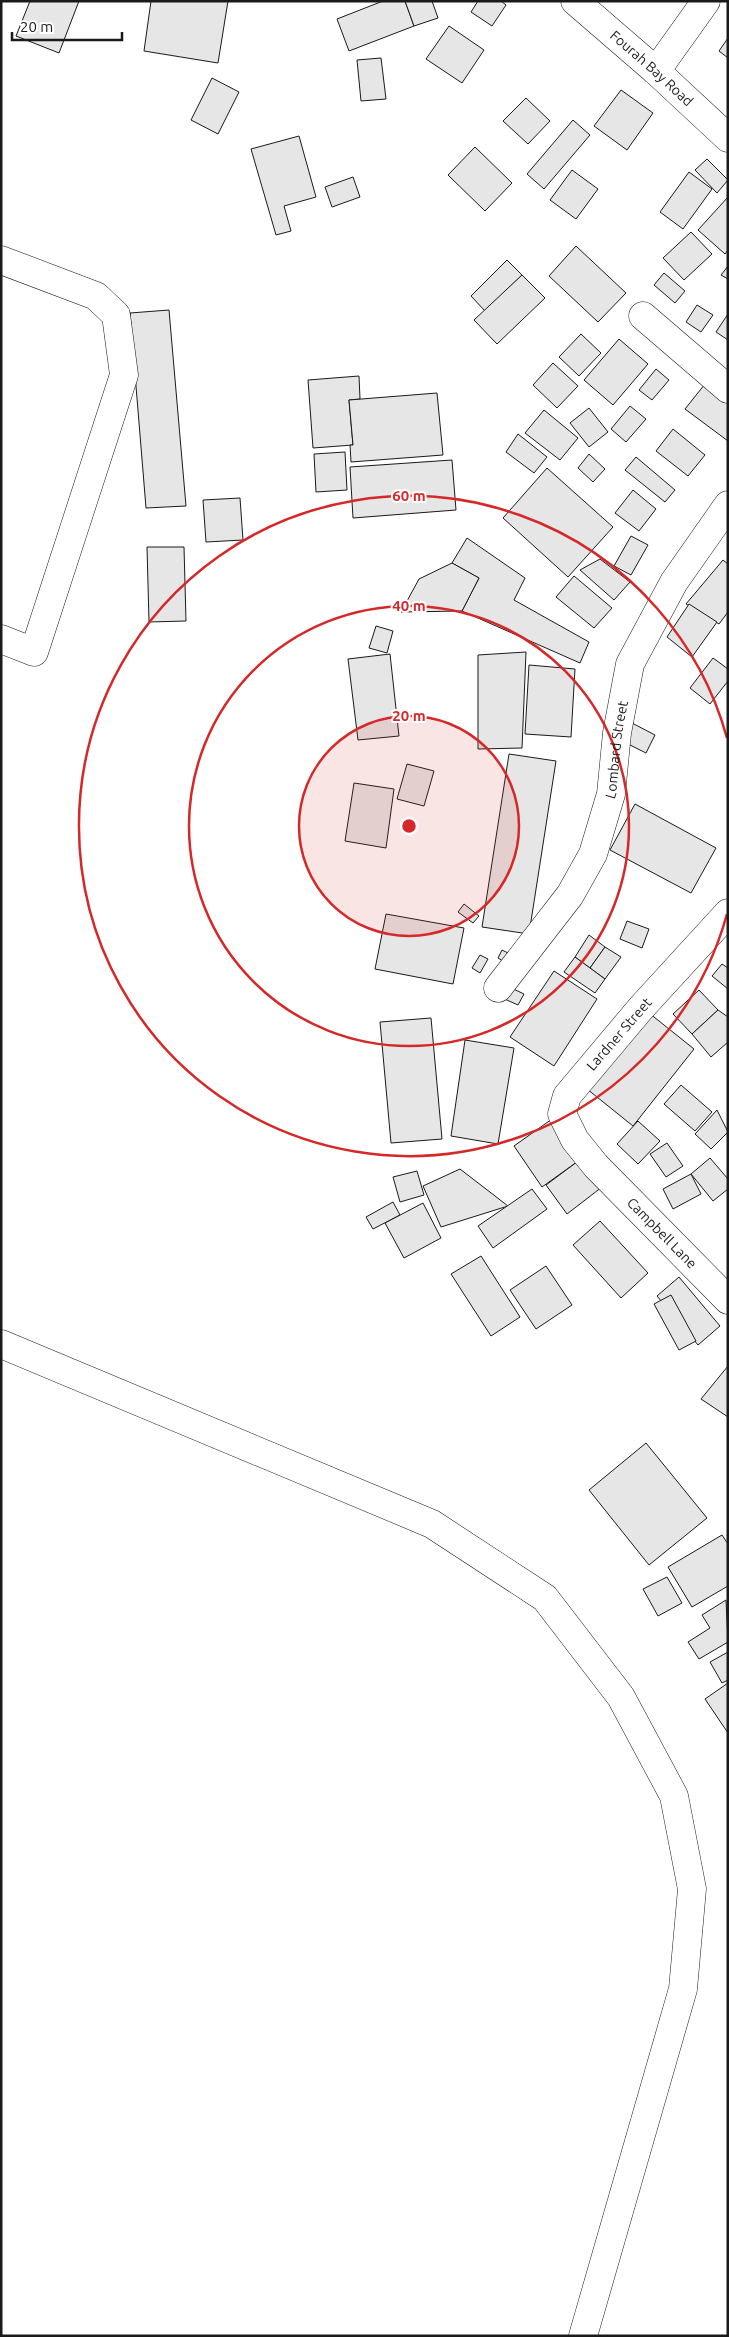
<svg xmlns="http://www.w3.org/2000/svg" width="729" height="2337" viewBox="0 0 729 2337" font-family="Ubuntu,sans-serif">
	<rect width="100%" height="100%" fill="#fff"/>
	<g fill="#e6e6e6" stroke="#1a1a1a">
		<path d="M30 1H79L59 53 16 36Z"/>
		<path d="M151 1H228L218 63 144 51Z"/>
		<path d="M383 1H405L414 26 349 51 337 19Z"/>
		<path d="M405 1H432L438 18 414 26Z"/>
		<path d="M478 1H501L506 5 492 26 471 12Z"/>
		<path d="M449 26 484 50 462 83 426 59Z"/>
		<path d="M728 38V58L719 51Z"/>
		<path d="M381 58 386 99 361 101 357 60Z"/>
		<path d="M212 78 239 92 218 134 191 120Z"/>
		<path d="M621 90 653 113 627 150 594 126Z"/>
		<path d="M526 98 550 121 528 144 503 121Z"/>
		<path d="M573 120 590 135 544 189 527 174Z"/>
		<path d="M299 136 316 197 284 206 291 231 276 235 251 149Z"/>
		<path d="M475 147 512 183 485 211 448 175Z"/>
		<path d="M707 159 728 180 717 193 695 170Z"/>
		<path d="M572 170 598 189 576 219 550 200Z"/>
		<path d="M689 172 712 189 683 229 660 212Z"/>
		<path d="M353 177 360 197 332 207 325 187Z"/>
		<path d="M728 197V250L725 254 698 230Z"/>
		<path d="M691 232 712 254 684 280 663 258Z"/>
		<path d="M576 246 626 293 598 322 549 276Z"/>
		<path d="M507 260 522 275 485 311 471 296Z"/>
		<path d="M728 266V279L721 275Z"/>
		<path d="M664 273 685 291 675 303 654 285Z"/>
		<path d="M522 275 545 298 497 344 474 320Z"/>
		<path d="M697 305 713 315 701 332 686 322Z"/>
		<path d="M169 310 186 506 146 508 130 313Z"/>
		<path d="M728 314V340L716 332Z"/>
		<path d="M581 334 601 353 579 376 559 357Z"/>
		<path d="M619 339 648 364 613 405 584 380Z"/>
		<path d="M553 363 578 386 557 408 533 385Z"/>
		<path d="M656 369 669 380 652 400 639 390Z"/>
		<path d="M359 376 360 399 349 400 353 445 313 448 308 380Z"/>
		<path d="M705 384 728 401V441L685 409Z"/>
		<path d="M437 393 443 455 351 462 350 445H353L349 400Z"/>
		<path d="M630 406 646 419 626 442 611 429Z"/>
		<path d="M589 408 608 432 589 447 570 423Z"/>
		<path d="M544 410 578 438 560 460 525 433Z"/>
		<path d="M673 429 705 455 688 476 656 451Z"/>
		<path d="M518 434 547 457 534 473 506 452Z"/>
		<path d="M345 452 347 490 316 492 314 454Z"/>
		<path d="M589 454 605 469 593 482 578 468Z"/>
		<path d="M636 457 675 490 665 502 625 470Z"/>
		<path d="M452 460 456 510 353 518 350 467Z"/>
		<path d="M547 468 613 527 568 577 503 518Z"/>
		<path d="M633 490 656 509 639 531 615 513Z"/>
		<path d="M240 498 243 540 206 542 203 500Z"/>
		<path d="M631 536 648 545 631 575 614 566Z"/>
		<path d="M467 538 525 578 514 600 589 642 580 663 462 611 479 578 452 563Z"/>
		<path d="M147 547H184L186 621 149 622Z"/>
		<path d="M600 559 630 582 614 600 580 570Z"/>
		<path d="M723 560 728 564V612L719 624 686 604Z"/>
		<path d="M452 563 479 578 462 611 401 612 419 579Z"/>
		<path d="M574 576 612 608 594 628 556 597Z"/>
		<path d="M689 604 717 622 692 657 667 637Z"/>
		<path d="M376 626 393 631 387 653 369 648Z"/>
		<path d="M526 652 522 748 478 749V655Z"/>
		<path d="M390 654 399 736 358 740 348 659Z"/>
		<path d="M713 658 728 669V681L710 704 690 688Z"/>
		<path d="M529 665 575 669 571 737 525 734Z"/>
		<path d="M632 723 655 735 646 753 622 741Z"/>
		<path d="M509 754 556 761 529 934 482 927Z"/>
		<path d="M407 764 434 771 424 806 397 799Z"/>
		<path d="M354 783 394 789 386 848 345 841Z"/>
		<path d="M635 804 716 848 691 893 610 850Z"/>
		<path d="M464 904 479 916 473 923 458 912Z"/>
		<path d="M386 914 464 928 453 984 375 969Z"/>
		<path d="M627 921 649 929 642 948 620 939Z"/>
		<path d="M589 935 605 947 590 968 575 957Z"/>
		<path d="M605 947 621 957 605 979 590 968Z"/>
		<path d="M502 950 514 956 509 965 498 958Z"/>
		<path d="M480 955 488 959 480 973 472 968Z"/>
		<path d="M575 957 605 979 595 993 564 972Z"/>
		<path d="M722 964 728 968V989L712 976Z"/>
		<path d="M554 971 597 999 554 1066 510 1037Z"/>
		<path d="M505 985 524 994 518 1005 500 997Z"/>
		<path d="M699 990 718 1010 692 1034 673 1014Z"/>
		<path d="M644 1009 694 1049 633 1126 582 1085Z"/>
		<path d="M718 1010 728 1017V1042L711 1057 692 1034Z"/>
		<path d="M431 1018 442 1139 391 1143 380 1022Z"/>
		<path d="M465 1040 514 1048 498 1144 451 1136Z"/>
		<path d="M681 1085 712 1112 695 1131 664 1104Z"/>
		<path d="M717 1110 728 1132 711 1149 695 1134Z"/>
		<path d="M552 1119 581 1159 542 1187 514 1146Z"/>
		<path d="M638 1121 660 1141 638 1164 617 1144Z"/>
		<path d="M667 1143 683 1166 666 1177 650 1154Z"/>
		<path d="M710 1158 728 1179V1189L713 1201 691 1174Z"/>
		<path d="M581 1159 602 1187 567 1214 546 1185Z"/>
		<path d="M460 1169 508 1206 441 1227 423 1186Z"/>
		<path d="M417 1171 424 1195 400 1202 393 1177Z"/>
		<path d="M691 1174 701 1194 673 1209 663 1189Z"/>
		<path d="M532 1189 547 1209 493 1248 478 1226Z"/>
		<path d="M393 1202 400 1215 373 1229 366 1217Z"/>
		<path d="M423 1203 441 1238 404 1258 385 1223Z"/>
		<path d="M600 1221 648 1273 621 1298 573 1245Z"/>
		<path d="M481 1256 520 1317 491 1336 451 1274Z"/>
		<path d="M546 1266 572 1305 536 1329 510 1290Z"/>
		<path d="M679 1277 720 1326 698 1345 657 1296Z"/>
		<path d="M671 1295 696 1341 679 1350 654 1304Z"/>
		<path d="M728 1366V1417L701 1399Z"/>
		<path d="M646 1443 707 1518 649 1565 589 1490Z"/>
		<path d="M722 1535 728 1544V1586L692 1607 668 1567Z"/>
		<path d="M667 1577 682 1603 658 1616 643 1589Z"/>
		<path d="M726 1600 728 1642 699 1659 688 1642 710 1628 702 1615Z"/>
		<path d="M728 1652V1680L722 1683 710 1662Z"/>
		<path d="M728 1683V1733L705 1699Z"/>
	</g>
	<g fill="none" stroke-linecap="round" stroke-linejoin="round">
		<defs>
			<g id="minor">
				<path d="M656 71 706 1"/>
				<path d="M1 260 96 296 116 315 124 375 34 652 1 639"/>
				<path d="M643 316 728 389"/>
				<path id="s1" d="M728 913 641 1008 567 1096 562 1114 575 1140 596 1166 728 1300"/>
				<path id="s2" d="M498 988 570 895 593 854 611 794 617 733 630 664 674 582 728 505"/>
				<path d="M1 1344 432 1524 545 1598 621 1697 674 1796 692 1889 683 1989 583 2336"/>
			</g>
			<g id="major">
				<path id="s3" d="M575 1 656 71 728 138"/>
			</g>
		</defs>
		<use href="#minor" stroke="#1a1a1a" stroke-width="29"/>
		<use href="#major" stroke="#1a1a1a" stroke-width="29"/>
		<use href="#minor" stroke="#fff" stroke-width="28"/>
		<use href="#major" stroke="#fff" stroke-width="28"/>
	</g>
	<circle cx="409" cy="826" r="110" fill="#d62828" fill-opacity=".12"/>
	<g fill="none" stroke="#d62828" stroke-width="2.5">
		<circle cx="409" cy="826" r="110"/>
		<circle cx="409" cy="826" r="220"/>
		<path d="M727 914A330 330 0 1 1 727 738"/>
	</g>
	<g text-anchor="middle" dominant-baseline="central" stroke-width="4" stroke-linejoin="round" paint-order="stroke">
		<g font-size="14" fill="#1a1a1a" stroke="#fff">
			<text stroke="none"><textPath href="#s3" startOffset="102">Fourah Bay Road</textPath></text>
			<text stroke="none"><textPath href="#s2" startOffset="272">Lombard Street</textPath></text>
			<text transform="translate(619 1034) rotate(-49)">Lardner Street</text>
			<text stroke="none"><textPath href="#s1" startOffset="419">Campbell Lane</textPath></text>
		</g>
	</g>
	<circle cx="409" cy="826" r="8" fill="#d62828" stroke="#fff" stroke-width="2.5"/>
	<g font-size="15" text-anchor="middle" font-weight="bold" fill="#d62828" stroke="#fff" stroke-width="4" stroke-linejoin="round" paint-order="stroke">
		<text x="409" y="501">60 m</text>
		<text x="409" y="611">40 m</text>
		<text x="409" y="721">20 m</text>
	</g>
	<rect width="729" height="2337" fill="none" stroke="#1a1a1a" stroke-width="5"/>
	<path d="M12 32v8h110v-8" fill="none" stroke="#1a1a1a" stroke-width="2.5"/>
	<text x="20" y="32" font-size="15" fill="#1a1a1a" stroke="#ffffff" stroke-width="4" paint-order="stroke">20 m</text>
</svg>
